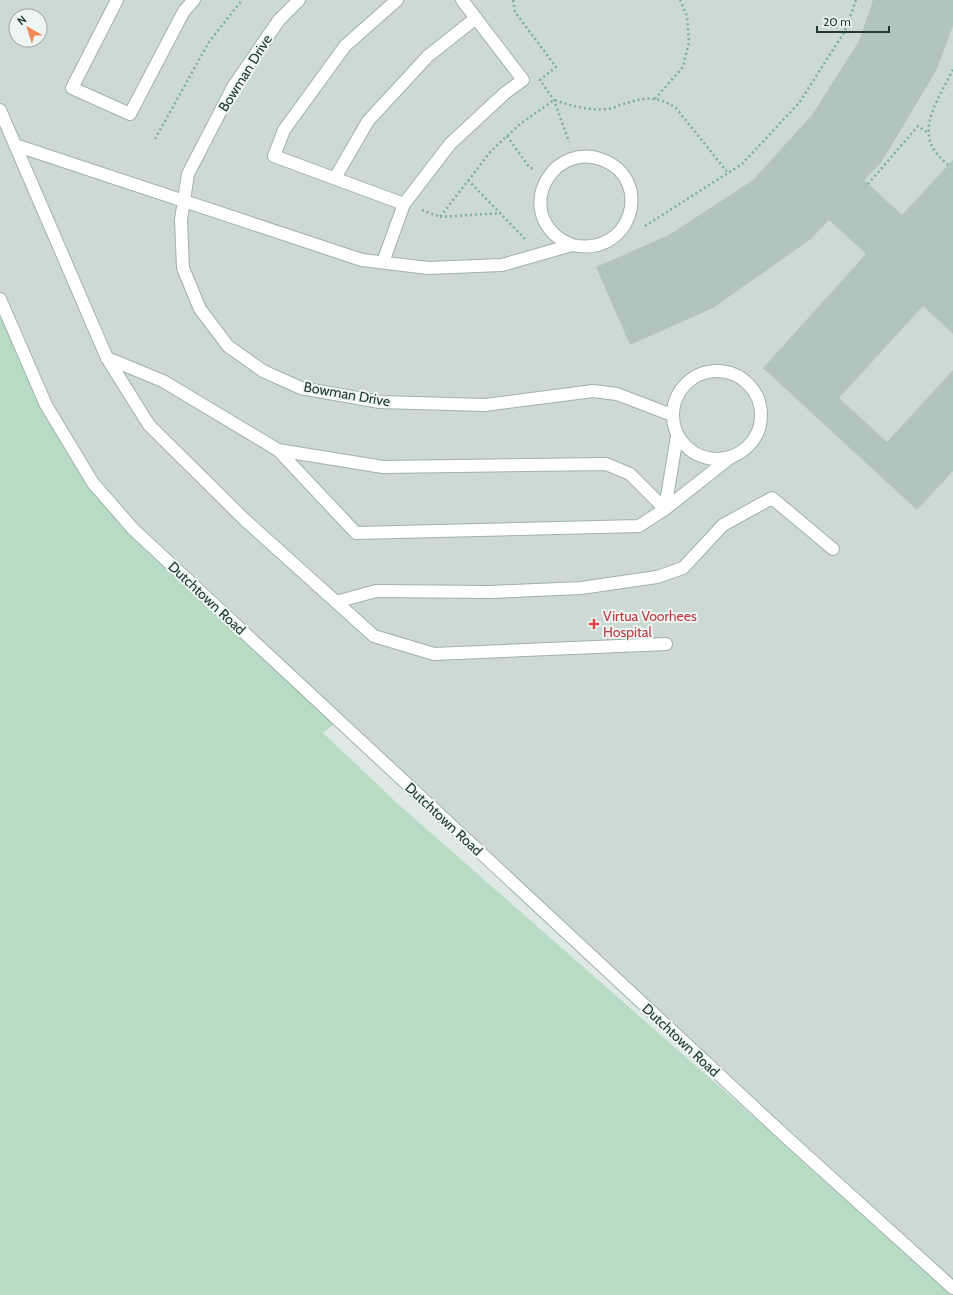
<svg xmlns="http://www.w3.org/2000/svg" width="953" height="1295" viewBox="0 0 953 1295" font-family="Cabin,sans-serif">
	<rect width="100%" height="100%" fill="#dee9e5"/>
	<path fill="#ccd9d4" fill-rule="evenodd" d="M0 0H953V1288L133 529 93 483 46 405 0 299ZM16 16H40V40H16Z"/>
	<path fill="#b7dbc3" d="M0 299 46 405 93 483 339 720 323 733 398 804 953 1292V1295H0Z"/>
	<path fill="#b3c4be" d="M873 0H953V26L937 69 881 163 864 180 902 215 953 160V334L923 306 839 398 887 442 953 370V471L917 510 763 368 866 254 829 220 811 239 713 308 630 345 596 267 669 235 753 180 812 115 859 41Z"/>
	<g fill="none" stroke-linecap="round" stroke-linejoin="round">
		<defs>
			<g id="minor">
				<path d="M117 0 72 88 130 114 184 11 194 0"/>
				<path d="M299 0 279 20 233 87 188 174 181 220 183 268 200 309 228 346 263 371 301 388 380 402 485 405 593 391 617 394 672 415"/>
				<path d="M397 0 345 46 284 130 274 156 404 204"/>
				<path d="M0 110 107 358 149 425 245 520 374 636 434 654 666 644"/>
				<path d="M15 145 362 260 428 268 502 265 572 245C632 258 654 180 603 160 557 142 519 200 554 234 559 239 565 242 572 245"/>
				<path d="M335 178 368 121 428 56 476 18"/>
				<path d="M383 262 404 204 450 144 505 93 523 80 462 0"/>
				<path d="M0 299 46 405 93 483 133 529 785 1136 953 1288"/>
				<path d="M107 358 163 381 278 450 356 533 639 526 665 509 731 457"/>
				<circle cx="717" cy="415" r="44"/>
				<path d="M278 450 383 467 606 464 630 474 665 509"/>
				<path d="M665 509 677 436"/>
				<path d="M336 602 376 591 490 592 581 588 657 577 683 568 723 525 772 498 833 549"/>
			</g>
		</defs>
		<use href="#minor" stroke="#a1b1ac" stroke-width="14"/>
		<g stroke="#7fada2" stroke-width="2.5" stroke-dasharray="2 3" stroke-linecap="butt">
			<path d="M513 0 515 12 556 67 540 80 554 100 569 142"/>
			<path d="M655 99 683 67 689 42 687 16 680 0"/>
			<path d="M507 136 529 167 533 169"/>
			<path d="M155 139 209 42 242 0"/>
			<path d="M948 165C945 162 941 158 937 154 915 128 942 94 953 69"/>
			<path d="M468 180 525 239"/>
			<path d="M868 184 918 126 928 133"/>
			<path d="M422 210 440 217 491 151 520 124 554 100C571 105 587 111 606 109 611 109 616 107 620 105 643 98 655 94 676 108L728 173"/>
			<path d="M440 217 501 213"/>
			<path d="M645 226 742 164 799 103 845 31 856 0"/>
		</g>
		<use href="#minor" stroke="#fff" stroke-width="12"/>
	</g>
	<path fill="#e0444e" stroke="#eef6f3" stroke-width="1.5" d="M592 618h4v4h4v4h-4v4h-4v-4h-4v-4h4z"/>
	<g text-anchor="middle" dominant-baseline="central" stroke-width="4" stroke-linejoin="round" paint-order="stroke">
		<g font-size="14" fill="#203934" stroke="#eef6f3">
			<text transform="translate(245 73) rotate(-58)">Bowman Drive</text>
			<text transform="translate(347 394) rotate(10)">Bowman Drive</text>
			<text transform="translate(207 598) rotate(43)">Dutchtown Road</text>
			<text transform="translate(444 819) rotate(43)">Dutchtown Road</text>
			<text transform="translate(681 1040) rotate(43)">Dutchtown Road</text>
		</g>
		<g font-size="14" fill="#be3a42" stroke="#eef6f3" text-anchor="start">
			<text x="603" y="616">Virtua Voorhees<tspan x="603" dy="16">Hospital</tspan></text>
		</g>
	</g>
	<g transform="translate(28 28) rotate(321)"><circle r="19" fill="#eef6f3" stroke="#9caaa7"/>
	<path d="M0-3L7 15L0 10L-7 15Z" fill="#ef8956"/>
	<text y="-6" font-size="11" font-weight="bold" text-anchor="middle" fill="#203934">N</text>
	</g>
	<path d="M817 26v6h72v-6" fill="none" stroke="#203934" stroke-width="2"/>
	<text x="823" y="26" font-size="12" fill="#203934" stroke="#eef6f3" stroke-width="3" paint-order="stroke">20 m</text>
</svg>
